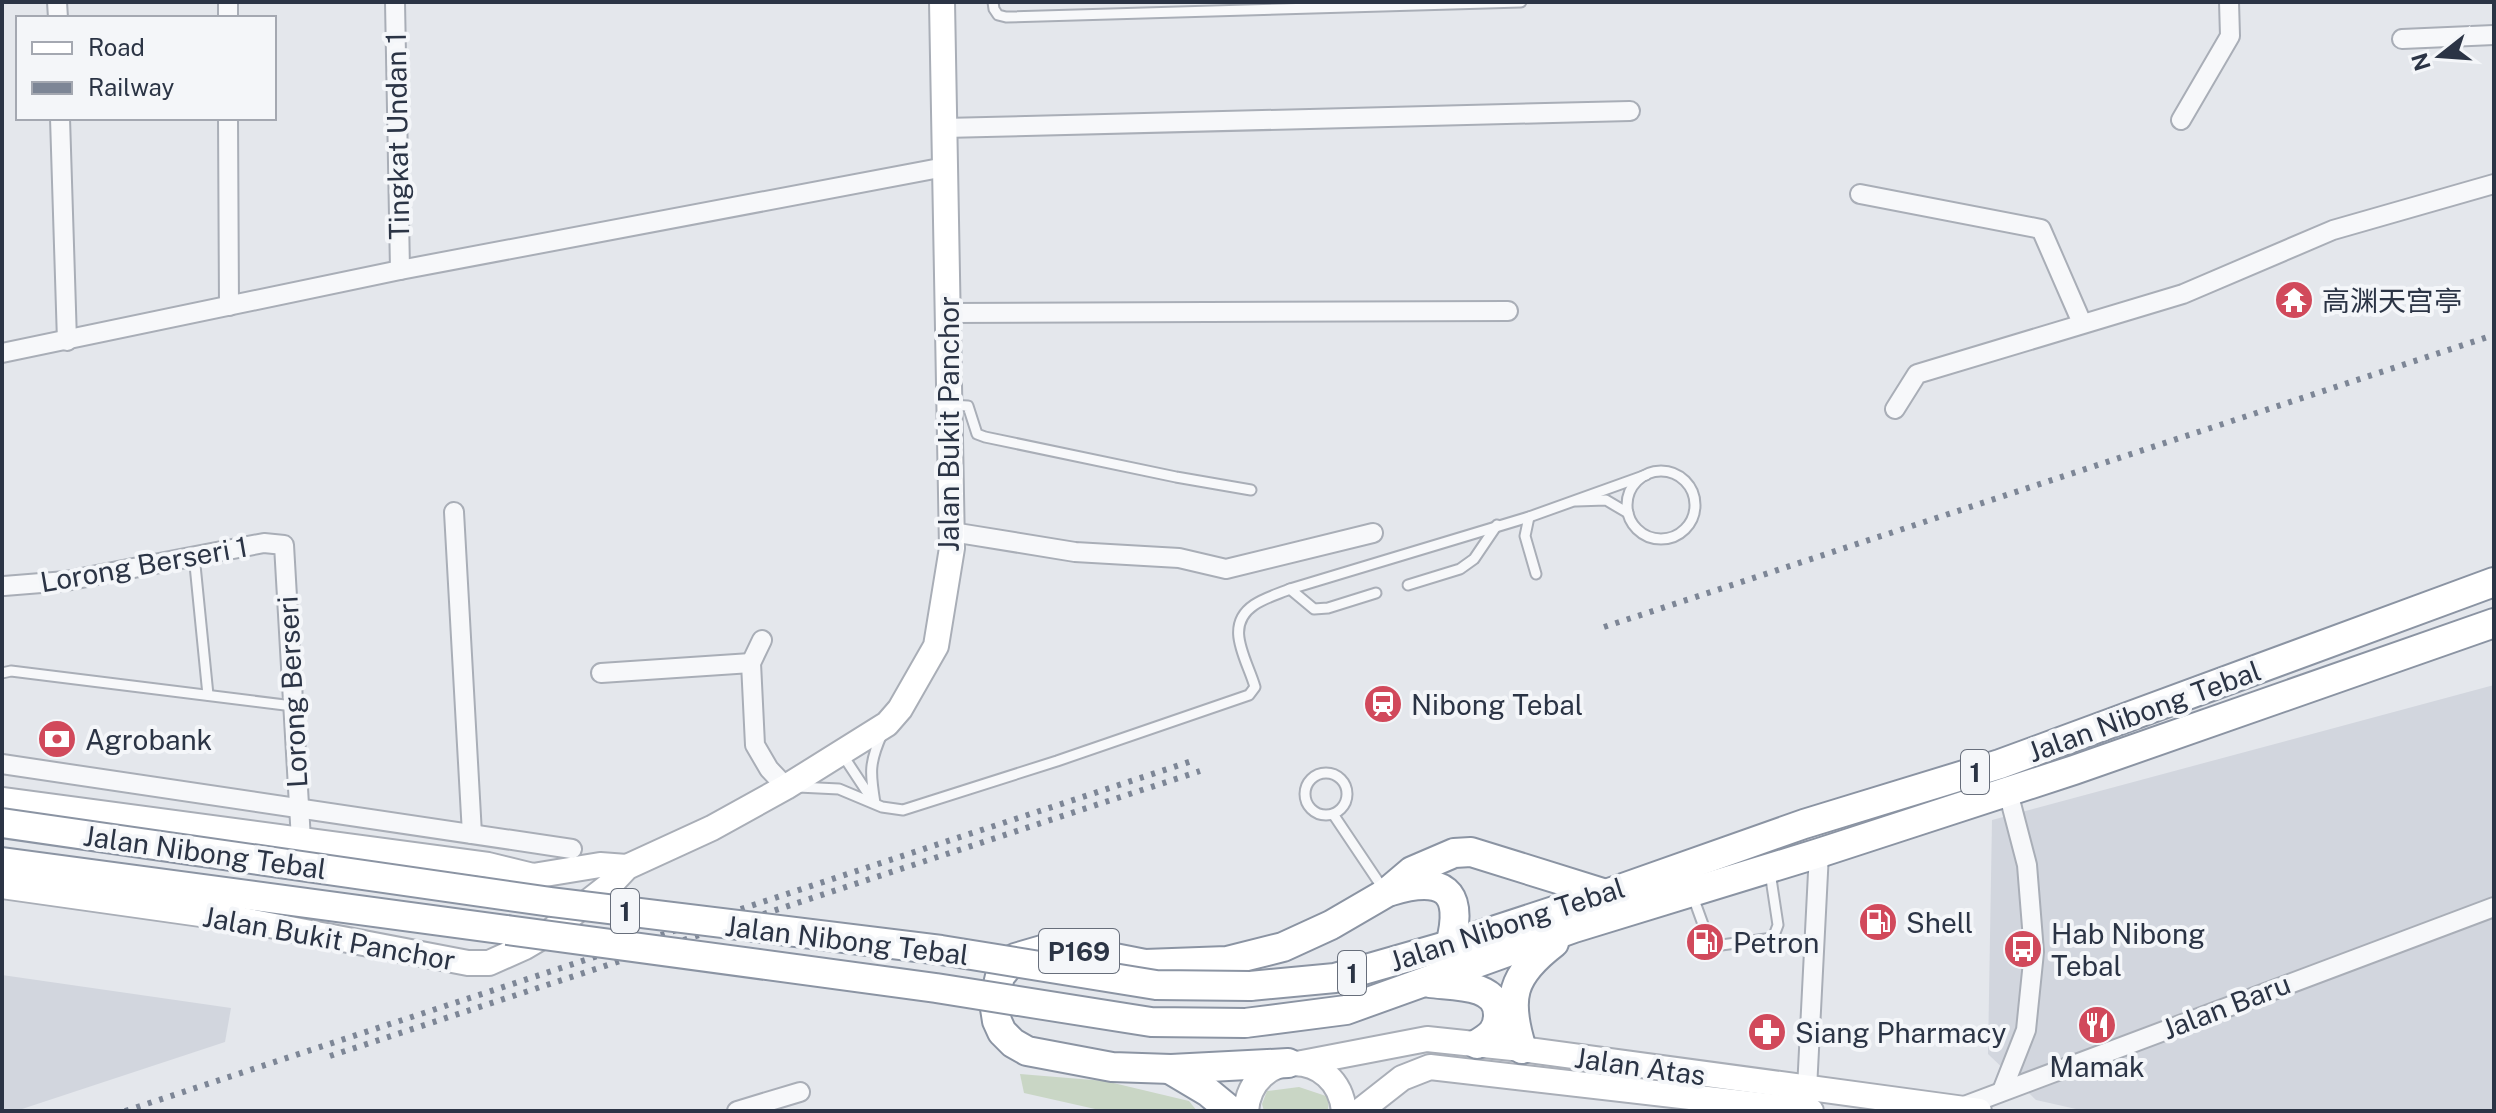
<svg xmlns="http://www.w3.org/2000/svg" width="2496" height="1113" viewBox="0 0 2496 1113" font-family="'Public Sans','Noto Sans SC',sans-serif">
	<rect width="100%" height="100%" fill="#e4e7ec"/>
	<g fill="#d2d6de">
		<path d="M2494 685V1111H2085L2036 1100 1988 1054 1992 820Z"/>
		<path d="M2 975 231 1008 225 1042 16 1111H2Z"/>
	</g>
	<g fill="#c9d6c5">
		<path d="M1020 1074 1105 1081 1189 1101 1197 1111H1104L1024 1093Z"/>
		<path d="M1299 1087 1329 1097 1328 1111H1264L1262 1104 1267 1091Z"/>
	</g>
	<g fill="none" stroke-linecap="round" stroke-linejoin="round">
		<defs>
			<g id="service">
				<path d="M993 2 994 9 998 15 1006 17 1521 2"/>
				<path d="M950 405 968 406 977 434 985 437 1176 477 1251 490"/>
				<circle cx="1661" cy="505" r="34"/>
				<path d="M1576 501 1606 500 1628 513"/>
				<path d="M1529 517 1525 536 1536 574"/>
				<path d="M194 555 208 695"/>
				<path d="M1408 585 1460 569 1474 559 1497 525"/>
				<path d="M1290 589 1314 609 1328 608 1376 593"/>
				<path d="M2 673 11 671 293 706"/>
				<path d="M842 754 871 798"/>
				<circle cx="1326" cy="794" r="21"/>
				<path d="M798 787 839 789 882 807 903 810 1057 761 1249 695 1255 687C1247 659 1223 626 1254 605 1264 598 1278 594 1290 589L1529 517 1646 475"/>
				<path d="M875 803C870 773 869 763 882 734"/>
				<path d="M1333 814 1384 890"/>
				<path d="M1692 894 1709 941 1714 946 1773 938 1778 925 1770 872"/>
			</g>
			<g id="minor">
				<path d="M57 2 58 18"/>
				<path d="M228 2V18"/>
				<path d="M395 2 400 270"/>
				<path d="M2402 39 2494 35"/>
				<path d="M60 118 67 341"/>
				<path d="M228 118 229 306"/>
				<path d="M2181 120 2230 36 2229 2"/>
				<path d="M944 128 1630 111"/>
				<path d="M1860 194 2041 229 2082 323"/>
				<path d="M948 313 1508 311"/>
				<path d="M2 353 400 270 945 167"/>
				<path d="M1895 409 1917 374 2183 294 2333 230 2494 184"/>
				<path d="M454 512 472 834"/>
				<path d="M952 532 1075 552 1179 558 1226 569 1373 533"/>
				<path d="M4 586 66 581 264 543 284 545 301 840"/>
				<path d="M762 640 751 663 755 745 769 769 786 787"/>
				<path d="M601 673 751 663"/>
				<path d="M2 764 572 849"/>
				<path d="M1807 1089 1819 853"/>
				<path d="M2002 1091 2026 1030 2034 952 2027 865 2008 792"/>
				<path d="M1959 1108 2494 907"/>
				<path d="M737 1111 800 1092"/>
			</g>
			<g id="secondary">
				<path d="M2 800 488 865 533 876 600 865 627 867"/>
				<path d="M2 886 243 920 468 963H489L525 947 547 934 611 884 627 867 712 828 786 787 887 724 900 709 936 646 952 548 942 2"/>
				<path d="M1302 1063 1427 1039 1522 1049 1979 1111"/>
				<path d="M1246 1111C1251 1047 1338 1048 1344 1111"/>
				<path d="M1360 1111 1402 1078 1430 1067 1811 1111"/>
			</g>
			<g id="trunk">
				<path d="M2 862 507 930"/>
				<path d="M1391 891C1443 875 1465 890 1450 945"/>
				<path d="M1430 983C1453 986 1498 983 1498 1015 1498 1031 1489 1037 1477 1044"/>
				<path d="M1250 986 1335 978 1450 945 1606 894 1804 824 2000 764 2494 582"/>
				<path d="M1245 1023 1346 1010 1574 928 1819 853 2074 770 2494 623"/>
				<path d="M1522 1049C1506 998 1511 976 1554 943"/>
				<path d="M1288 1063 1171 1069 1112 1067 1027 1051 1013 1043 1002 1032 997 1021 994 1002 1000 976 1015 958 1049 948 1074 950 1145 964 1227 961 1283 947 1331 925 1386 893 1412 871 1454 853 1471 852 1606 894"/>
				<path d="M1171 1070 1208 1092 1231 1111"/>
			</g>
		</defs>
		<use href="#service" stroke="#a9aeb7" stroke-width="13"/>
		<use href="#minor" stroke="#a9aeb7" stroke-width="22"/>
		<use href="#secondary" stroke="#a9aeb7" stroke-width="28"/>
		<use href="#trunk" stroke="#8b94a3" stroke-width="32"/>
		<use href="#service" stroke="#f7f8fa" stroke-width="9"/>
		<use href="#minor" stroke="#f7f8fa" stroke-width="18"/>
		<use href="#secondary" stroke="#fff" stroke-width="24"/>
		<use href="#trunk" stroke="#fff" stroke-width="28"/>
		<g stroke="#7d8696" stroke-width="6" stroke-dasharray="4 8" stroke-linecap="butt">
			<path d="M1604 627 2494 335"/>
			<path d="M330 1056 1200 771"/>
			<path d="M125 1111 1195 760"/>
		</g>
		<defs>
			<g id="trunk-bridge">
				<path d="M2 823 551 902 941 950 1156 985 1250 986"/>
				<path d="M507 930 936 988 1151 1022 1245 1023"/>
			</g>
		</defs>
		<use href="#trunk-bridge" stroke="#8b94a3" stroke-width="32" stroke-linecap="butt"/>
		<use href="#trunk-bridge" stroke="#fff" stroke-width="28"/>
	</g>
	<defs>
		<symbol id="temple-disc" viewBox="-11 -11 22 22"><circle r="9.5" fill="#d1495b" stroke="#f4f6f9"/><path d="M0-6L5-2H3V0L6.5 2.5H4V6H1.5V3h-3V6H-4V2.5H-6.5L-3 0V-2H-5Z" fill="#fff"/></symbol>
		<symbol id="station-disc" viewBox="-11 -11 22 22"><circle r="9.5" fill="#d1495b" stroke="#f4f6f9"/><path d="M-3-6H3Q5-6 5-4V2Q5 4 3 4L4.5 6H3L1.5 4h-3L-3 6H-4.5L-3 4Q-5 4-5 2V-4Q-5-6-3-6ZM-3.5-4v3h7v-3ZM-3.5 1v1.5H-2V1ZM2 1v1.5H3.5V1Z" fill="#fff"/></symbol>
		<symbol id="bank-disc" viewBox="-11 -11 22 22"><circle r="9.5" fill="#d1495b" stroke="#f4f6f9"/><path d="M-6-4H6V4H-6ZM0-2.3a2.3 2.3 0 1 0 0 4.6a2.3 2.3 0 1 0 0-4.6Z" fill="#fff"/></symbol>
		<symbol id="fuel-disc" viewBox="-11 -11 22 22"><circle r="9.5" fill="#d1495b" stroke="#f4f6f9"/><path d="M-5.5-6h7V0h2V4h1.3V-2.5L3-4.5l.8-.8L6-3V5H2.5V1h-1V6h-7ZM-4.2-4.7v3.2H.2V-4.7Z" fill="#fff"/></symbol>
		<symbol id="bus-disc" viewBox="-11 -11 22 22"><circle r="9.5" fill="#d1495b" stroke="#f4f6f9"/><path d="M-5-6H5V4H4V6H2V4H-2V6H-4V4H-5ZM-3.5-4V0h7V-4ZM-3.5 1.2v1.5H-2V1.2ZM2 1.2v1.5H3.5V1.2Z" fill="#fff"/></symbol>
		<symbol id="restaurant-disc" viewBox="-11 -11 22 22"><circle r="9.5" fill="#d1495b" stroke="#f4f6f9"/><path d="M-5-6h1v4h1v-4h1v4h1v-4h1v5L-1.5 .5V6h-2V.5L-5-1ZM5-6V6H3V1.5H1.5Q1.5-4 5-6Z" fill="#fff"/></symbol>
		<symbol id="pharmacy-disc" viewBox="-11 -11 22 22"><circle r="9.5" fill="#d1495b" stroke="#f4f6f9"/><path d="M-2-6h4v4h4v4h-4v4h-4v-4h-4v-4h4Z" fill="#fff"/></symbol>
	</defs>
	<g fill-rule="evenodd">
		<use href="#temple-disc" x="2272" y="278" width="44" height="44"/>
		<use href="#station-disc" x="1361" y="682" width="44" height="44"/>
		<use href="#bank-disc" x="35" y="717" width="44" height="44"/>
		<use href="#fuel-disc" x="1856" y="900" width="44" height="44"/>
		<use href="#fuel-disc" x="1683" y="920" width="44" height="44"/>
		<use href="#bus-disc" x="2001" y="927" width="44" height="44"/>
		<use href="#restaurant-disc" x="2075" y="1003" width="44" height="44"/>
		<use href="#pharmacy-disc" x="1745" y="1010" width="44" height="44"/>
	</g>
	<g text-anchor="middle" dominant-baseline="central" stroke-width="8" stroke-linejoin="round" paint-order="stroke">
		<g fill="#f4f6f9" stroke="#676e7b" stroke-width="2">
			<rect x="1961" y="750" width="28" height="44" rx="6"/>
			<rect x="611" y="889" width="28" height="44" rx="6"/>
			<rect x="1039" y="929" width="80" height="44" rx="6"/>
			<rect x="1338" y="951" width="28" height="44" rx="6"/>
		</g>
		<g font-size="26" font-weight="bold" fill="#2b3445">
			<text x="1975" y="772">1</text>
			<text x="625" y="911">1</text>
			<text x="1079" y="951">P169</text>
			<text x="1352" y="973">1</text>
		</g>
		<g font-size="28" fill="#2b3445" stroke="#f4f6f9">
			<text transform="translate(397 136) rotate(-91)">Tingkat Undan 1</text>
			<text transform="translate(948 424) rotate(-90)">Jalan Bukit Panchor</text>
			<text transform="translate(144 564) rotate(-10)">Lorong Berseri 1</text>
			<text transform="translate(292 692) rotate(-93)">Lorong Berseri</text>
			<text transform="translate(2144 711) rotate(-20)">Jalan Nibong Tebal</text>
			<text transform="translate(205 852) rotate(8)">Jalan Nibong Tebal</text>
			<text transform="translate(1507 924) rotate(-18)">Jalan Nibong Tebal</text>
			<text transform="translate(329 938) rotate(10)">Jalan Bukit Panchor</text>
			<text transform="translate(847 940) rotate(7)">Jalan Nibong Tebal</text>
			<text transform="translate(2226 1006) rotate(-21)">Jalan Baru</text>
			<text transform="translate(1640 1066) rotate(8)">Jalan Atas</text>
		</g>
		<g font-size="28" fill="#2b3445" stroke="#f4f6f9" text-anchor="start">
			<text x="2322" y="300">高渊天宫亭</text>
			<text x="1411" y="704">Nibong Tebal</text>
			<text x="85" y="739">Agrobank</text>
			<text x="1906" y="922">Shell</text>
			<text x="2051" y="933">Hab Nibong<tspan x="2051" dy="32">Tebal</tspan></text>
			<text x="1733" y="942">Petron</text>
			<text x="1795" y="1032">Siang Pharmacy</text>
			<text x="2097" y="1066" text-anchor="middle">Mamak</text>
		</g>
	</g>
	<rect width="2496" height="1113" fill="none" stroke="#2b3445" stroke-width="8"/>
	<rect x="16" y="16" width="260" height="104" fill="#f4f6f9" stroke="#a4a8b1" stroke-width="2"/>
	<rect x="32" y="42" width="40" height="12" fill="#ffffff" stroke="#a4a8b1" stroke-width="2"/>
	<text x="88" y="56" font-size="24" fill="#2b3445">Road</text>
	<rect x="32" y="82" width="40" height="12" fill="#7d8696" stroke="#a4a8b1" stroke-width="2"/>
	<text x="88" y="96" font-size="24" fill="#2b3445">Railway</text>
	<g transform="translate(2440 56) rotate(253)" stroke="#f4f6f9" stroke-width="6" paint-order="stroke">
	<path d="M0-6L14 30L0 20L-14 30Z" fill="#2b3445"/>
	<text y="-12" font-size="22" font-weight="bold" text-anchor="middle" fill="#2b3445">N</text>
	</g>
</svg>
